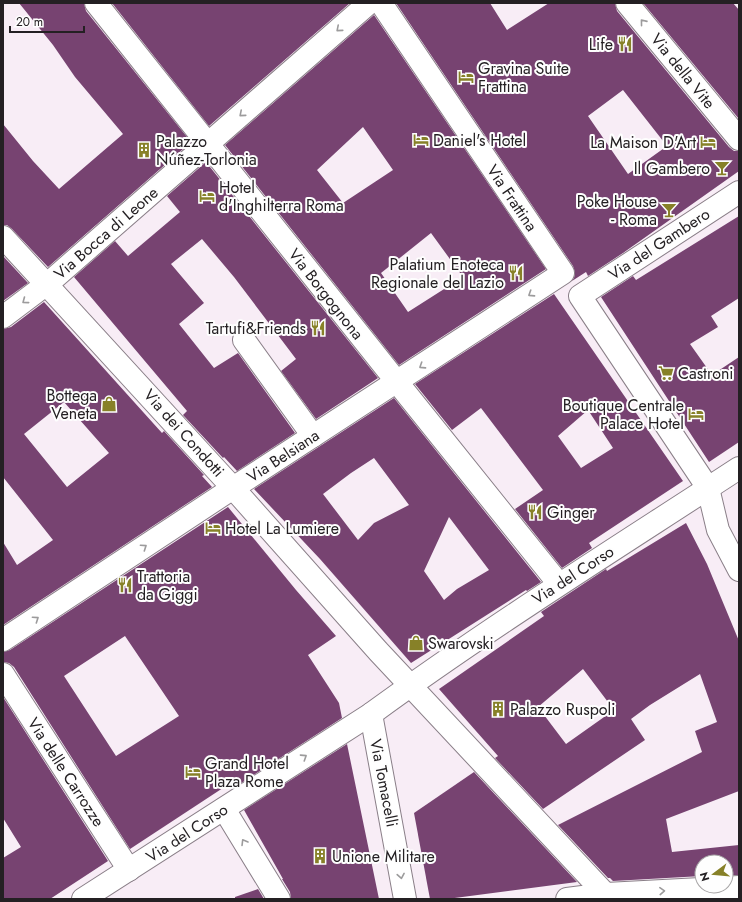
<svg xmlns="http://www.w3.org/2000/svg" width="742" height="902" viewBox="0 0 742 902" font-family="Jost,sans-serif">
	<rect width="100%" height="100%" fill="#f8edf6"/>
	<g fill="#774371" fill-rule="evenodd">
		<path d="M19 3H84L86 11 191 142 48 267 12 229 7 225H3V124L33 161 59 189 123 134 75 77 53 45Z"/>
		<path d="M112 3H350L209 126Z"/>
		<path d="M396 3H490L507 30 549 3H615L617 11 729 147 734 151H739V171L623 253 588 276 586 272 572 281 574 278 575 273 573 266ZM623 90 667 146 628 174 588 116Z"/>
		<path d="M643 3H733L739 10V119Z"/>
		<path d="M374 15 546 269 399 365 225 145ZM363 127 393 170 343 203 317 170ZM431 233 463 277 408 312 381 273Z"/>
		<path d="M206 162 378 378 316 419 281 371 296 359 234 277 202 239 171 264 204 303 179 324 214 368 238 353 295 433 237 471 224 457 223 458 183 415 187 411 74 277 115 241 128 256 180 212 167 196Z"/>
		<path d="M739 216V298L711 316 718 327 690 344 712 375 739 357V442L709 462 601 297 633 276 636 280Z"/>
		<path d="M3 256 28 283 3 301Z"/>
		<path d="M554 294 683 481 589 543 592 548 562 568 515 509 543 490 481 408 452 430 415 384ZM588 410 613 448 581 468 558 436Z"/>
		<path d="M44 302 162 433 164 431 204 475 202 476 212 487 3 625V542L17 565 53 540 3 477V329L11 327ZM64 402 109 453 67 487 24 434Z"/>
		<path d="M394 398 541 582 527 591 526 590 411 663 320 559 254 489ZM374 458 409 505 374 523 358 540 323 494 351 473ZM449 517 489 570 457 589 444 600 424 571Z"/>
		<path d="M228 507 296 590 336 636 308 655 339 703 342 718 232 789 229 784 130 849 14 667 9 663 3 662V652L10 650ZM125 636 179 716 116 756 64 676Z"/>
		<path d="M686 523 707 564 739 641V791L666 819 672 852 739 845V875H726V862H702V876L613 881 610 878H608L558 825 702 752 695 731 717 722 700 674 650 705 631 719 645 740 543 809 495 758 498 756 439 689 544 616 541 612 606 569 607 571ZM583 669 614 710 566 744 538 707Z"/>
		<path d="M3 697 108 861 50 899H3V858L21 847 3 818Z"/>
		<path d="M347 744 379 899H291L290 892 282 879H283L244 810Z"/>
		<path d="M474 772 577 882 447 899H430L414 813Z"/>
		<path d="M258 889 264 899H235V897Z"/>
	</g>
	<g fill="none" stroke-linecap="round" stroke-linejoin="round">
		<defs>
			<g id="minor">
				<path d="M96 3 397 382 559 584"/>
				<path d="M627 3 739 139"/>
				<path d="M739 192 580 296 708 488 718 530 739 570"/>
				<path d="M3 237 233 488 378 651 610 899"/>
				<path d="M3 317 52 280 369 3"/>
				<path d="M244 340 313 436"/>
				<path d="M3 640 233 488 563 273 381 3"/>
				<path d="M3 674 129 870"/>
				<path d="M371 714 405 899"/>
				<path d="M224 809 279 899"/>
				<path d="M83 899 371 714C490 627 615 549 739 468"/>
				<path d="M567 899 606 894 739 887"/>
			</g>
		</defs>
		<use href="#minor" stroke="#8a7f88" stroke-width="24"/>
		<use href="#minor" stroke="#fff" stroke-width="22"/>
	</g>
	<defs><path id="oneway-chevron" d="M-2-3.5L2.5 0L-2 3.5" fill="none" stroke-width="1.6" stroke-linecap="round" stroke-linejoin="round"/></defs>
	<g stroke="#9c9b9c">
		<use href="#oneway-chevron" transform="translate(643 22) rotate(-129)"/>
		<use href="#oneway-chevron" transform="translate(339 29) rotate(139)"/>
		<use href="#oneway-chevron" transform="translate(242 114) rotate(139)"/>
		<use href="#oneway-chevron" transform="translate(531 294) rotate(147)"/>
		<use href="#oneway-chevron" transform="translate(25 301) rotate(143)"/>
		<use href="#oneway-chevron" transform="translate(422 366) rotate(147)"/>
		<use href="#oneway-chevron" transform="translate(144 547) rotate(-34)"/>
		<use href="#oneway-chevron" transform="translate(36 619) rotate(-34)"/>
		<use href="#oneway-chevron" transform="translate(304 757) rotate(-33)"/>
		<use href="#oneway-chevron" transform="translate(244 842) rotate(-121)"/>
		<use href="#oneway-chevron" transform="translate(401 876) rotate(80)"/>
		<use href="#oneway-chevron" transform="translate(662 891) rotate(-3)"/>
	</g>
	<defs>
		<symbol id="restaurant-bare" viewBox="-9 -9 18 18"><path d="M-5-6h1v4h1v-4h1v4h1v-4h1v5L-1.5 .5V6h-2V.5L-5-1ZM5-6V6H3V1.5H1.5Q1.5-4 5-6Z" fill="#878128" stroke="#fefefe" stroke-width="2.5" paint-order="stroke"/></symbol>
		<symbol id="hotel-bare" viewBox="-9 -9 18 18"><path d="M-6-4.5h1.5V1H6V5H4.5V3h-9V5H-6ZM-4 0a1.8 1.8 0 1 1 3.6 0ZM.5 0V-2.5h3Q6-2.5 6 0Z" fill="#878128" stroke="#fefefe" stroke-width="2.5" paint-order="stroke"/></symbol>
		<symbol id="building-bare" viewBox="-9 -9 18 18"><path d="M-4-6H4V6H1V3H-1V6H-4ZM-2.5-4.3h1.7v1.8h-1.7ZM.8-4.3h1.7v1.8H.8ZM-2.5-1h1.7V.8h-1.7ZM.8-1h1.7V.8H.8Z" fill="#878128" stroke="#fefefe" stroke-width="2.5" paint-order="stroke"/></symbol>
		<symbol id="bar-bare" viewBox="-9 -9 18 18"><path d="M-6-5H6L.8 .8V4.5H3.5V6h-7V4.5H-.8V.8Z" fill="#878128" stroke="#fefefe" stroke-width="2.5" paint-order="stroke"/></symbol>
		<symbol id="supermarket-bare" viewBox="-9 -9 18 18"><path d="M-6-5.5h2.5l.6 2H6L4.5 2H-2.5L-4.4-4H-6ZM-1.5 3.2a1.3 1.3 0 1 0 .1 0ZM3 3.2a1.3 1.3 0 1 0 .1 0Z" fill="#878128" stroke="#fefefe" stroke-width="2.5" paint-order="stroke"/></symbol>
		<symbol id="shop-bare" viewBox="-9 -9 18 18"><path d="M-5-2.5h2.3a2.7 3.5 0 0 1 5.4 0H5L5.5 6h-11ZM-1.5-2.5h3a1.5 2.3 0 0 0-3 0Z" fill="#878128" stroke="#fefefe" stroke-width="2.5" paint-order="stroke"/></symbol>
	</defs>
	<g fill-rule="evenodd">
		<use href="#restaurant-bare" x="614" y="33" width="22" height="22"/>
		<use href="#hotel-bare" x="455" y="66" width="22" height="22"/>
		<use href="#hotel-bare" x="410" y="129" width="22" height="22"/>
		<use href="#hotel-bare" x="697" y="131" width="22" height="22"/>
		<use href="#building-bare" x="133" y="139" width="22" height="22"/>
		<use href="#bar-bare" x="711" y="157" width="22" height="22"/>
		<use href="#hotel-bare" x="196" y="185" width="22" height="22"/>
		<use href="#bar-bare" x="658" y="199" width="22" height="22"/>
		<use href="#restaurant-bare" x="505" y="262" width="22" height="22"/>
		<use href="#restaurant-bare" x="307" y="317" width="22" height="22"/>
		<use href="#supermarket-bare" x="655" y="362" width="22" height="22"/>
		<use href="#shop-bare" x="98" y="393" width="22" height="22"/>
		<use href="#hotel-bare" x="685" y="403" width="22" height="22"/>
		<use href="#restaurant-bare" x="524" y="501" width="22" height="22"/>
		<use href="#hotel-bare" x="202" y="517" width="22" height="22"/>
		<use href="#restaurant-bare" x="114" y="574" width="22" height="22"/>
		<use href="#shop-bare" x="405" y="632" width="22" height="22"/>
		<use href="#building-bare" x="487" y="698" width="22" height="22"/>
		<use href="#hotel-bare" x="182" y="761" width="22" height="22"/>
		<use href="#building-bare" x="309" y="845" width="22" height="22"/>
	</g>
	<g text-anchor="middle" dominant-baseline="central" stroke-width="4" stroke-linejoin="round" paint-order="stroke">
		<g font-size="16" fill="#242023" stroke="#fefefe" text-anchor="start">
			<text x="613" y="44" text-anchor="end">Life</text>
			<text x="478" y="68">Gravina Suite<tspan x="478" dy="18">Frattina</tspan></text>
			<text x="433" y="140">Daniel's Hotel</text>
			<text x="156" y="141">Palazzo<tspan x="156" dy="18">Núñez-Torlonia</tspan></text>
			<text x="696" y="142" text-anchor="end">La Maison D'Art</text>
			<text x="710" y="168" text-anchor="end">Il Gambero</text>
			<text x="219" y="187">Hotel<tspan x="219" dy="18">d'Inghilterra Roma</tspan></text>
			<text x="657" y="201" text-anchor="end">Poke House<tspan x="657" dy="18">- Roma</tspan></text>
			<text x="504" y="264" text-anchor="end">Palatium Enoteca<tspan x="504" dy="18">Regionale del Lazio</tspan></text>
			<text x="306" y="328" text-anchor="end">Tartufi&amp;Friends</text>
			<text x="678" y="373">Castroni</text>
			<text x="97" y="395" text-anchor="end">Bottega<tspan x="97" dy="18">Veneta</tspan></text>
			<text x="684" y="405" text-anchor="end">Boutique Centrale<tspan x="684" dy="18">Palace Hotel</tspan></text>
			<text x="547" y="512">Ginger</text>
			<text x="225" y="528">Hotel La Lumiere</text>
			<text x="137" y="576">Trattoria<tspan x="137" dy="18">da Giggi</tspan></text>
			<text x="428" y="643">Swarovski</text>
			<text x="510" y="709">Palazzo Ruspoli</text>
			<text x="205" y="763">Grand Hotel<tspan x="205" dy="18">Plaza Rome</tspan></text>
			<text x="332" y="856">Unione Militare</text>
		</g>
		<g font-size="16" fill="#242023" stroke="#fefefe">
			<text transform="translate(683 71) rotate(51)">Via della Vite</text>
			<text transform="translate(512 198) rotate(56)">Via Frattina</text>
			<text transform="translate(106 233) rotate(-41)">Via Bocca di Leone</text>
			<text transform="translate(659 244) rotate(-33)">Via del Gambero</text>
			<text transform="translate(326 294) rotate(52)">Via Borgognona</text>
			<text transform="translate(184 433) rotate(48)">Via dei Condotti</text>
			<text transform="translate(283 456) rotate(-33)">Via Belsiana</text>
			<text transform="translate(573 575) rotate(-33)">Via del Corso</text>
			<text transform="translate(66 772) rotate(57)">Via delle Carrozze</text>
			<text transform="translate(384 783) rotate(79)">Via Tomacelli</text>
			<text transform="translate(187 833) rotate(-33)">Via del Corso</text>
		</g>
	</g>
	<rect width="742" height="902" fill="none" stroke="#242023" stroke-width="8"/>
	<g transform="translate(714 874) rotate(254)"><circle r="19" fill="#fefefe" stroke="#a7a5a6"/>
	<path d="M0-3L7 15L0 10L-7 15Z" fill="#878128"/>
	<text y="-6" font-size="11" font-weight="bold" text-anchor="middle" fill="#242023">N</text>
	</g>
	<path d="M10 26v6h74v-6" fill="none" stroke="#242023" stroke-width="2"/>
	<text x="16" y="26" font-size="12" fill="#242023" stroke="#fefefe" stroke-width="3" paint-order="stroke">20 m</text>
</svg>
